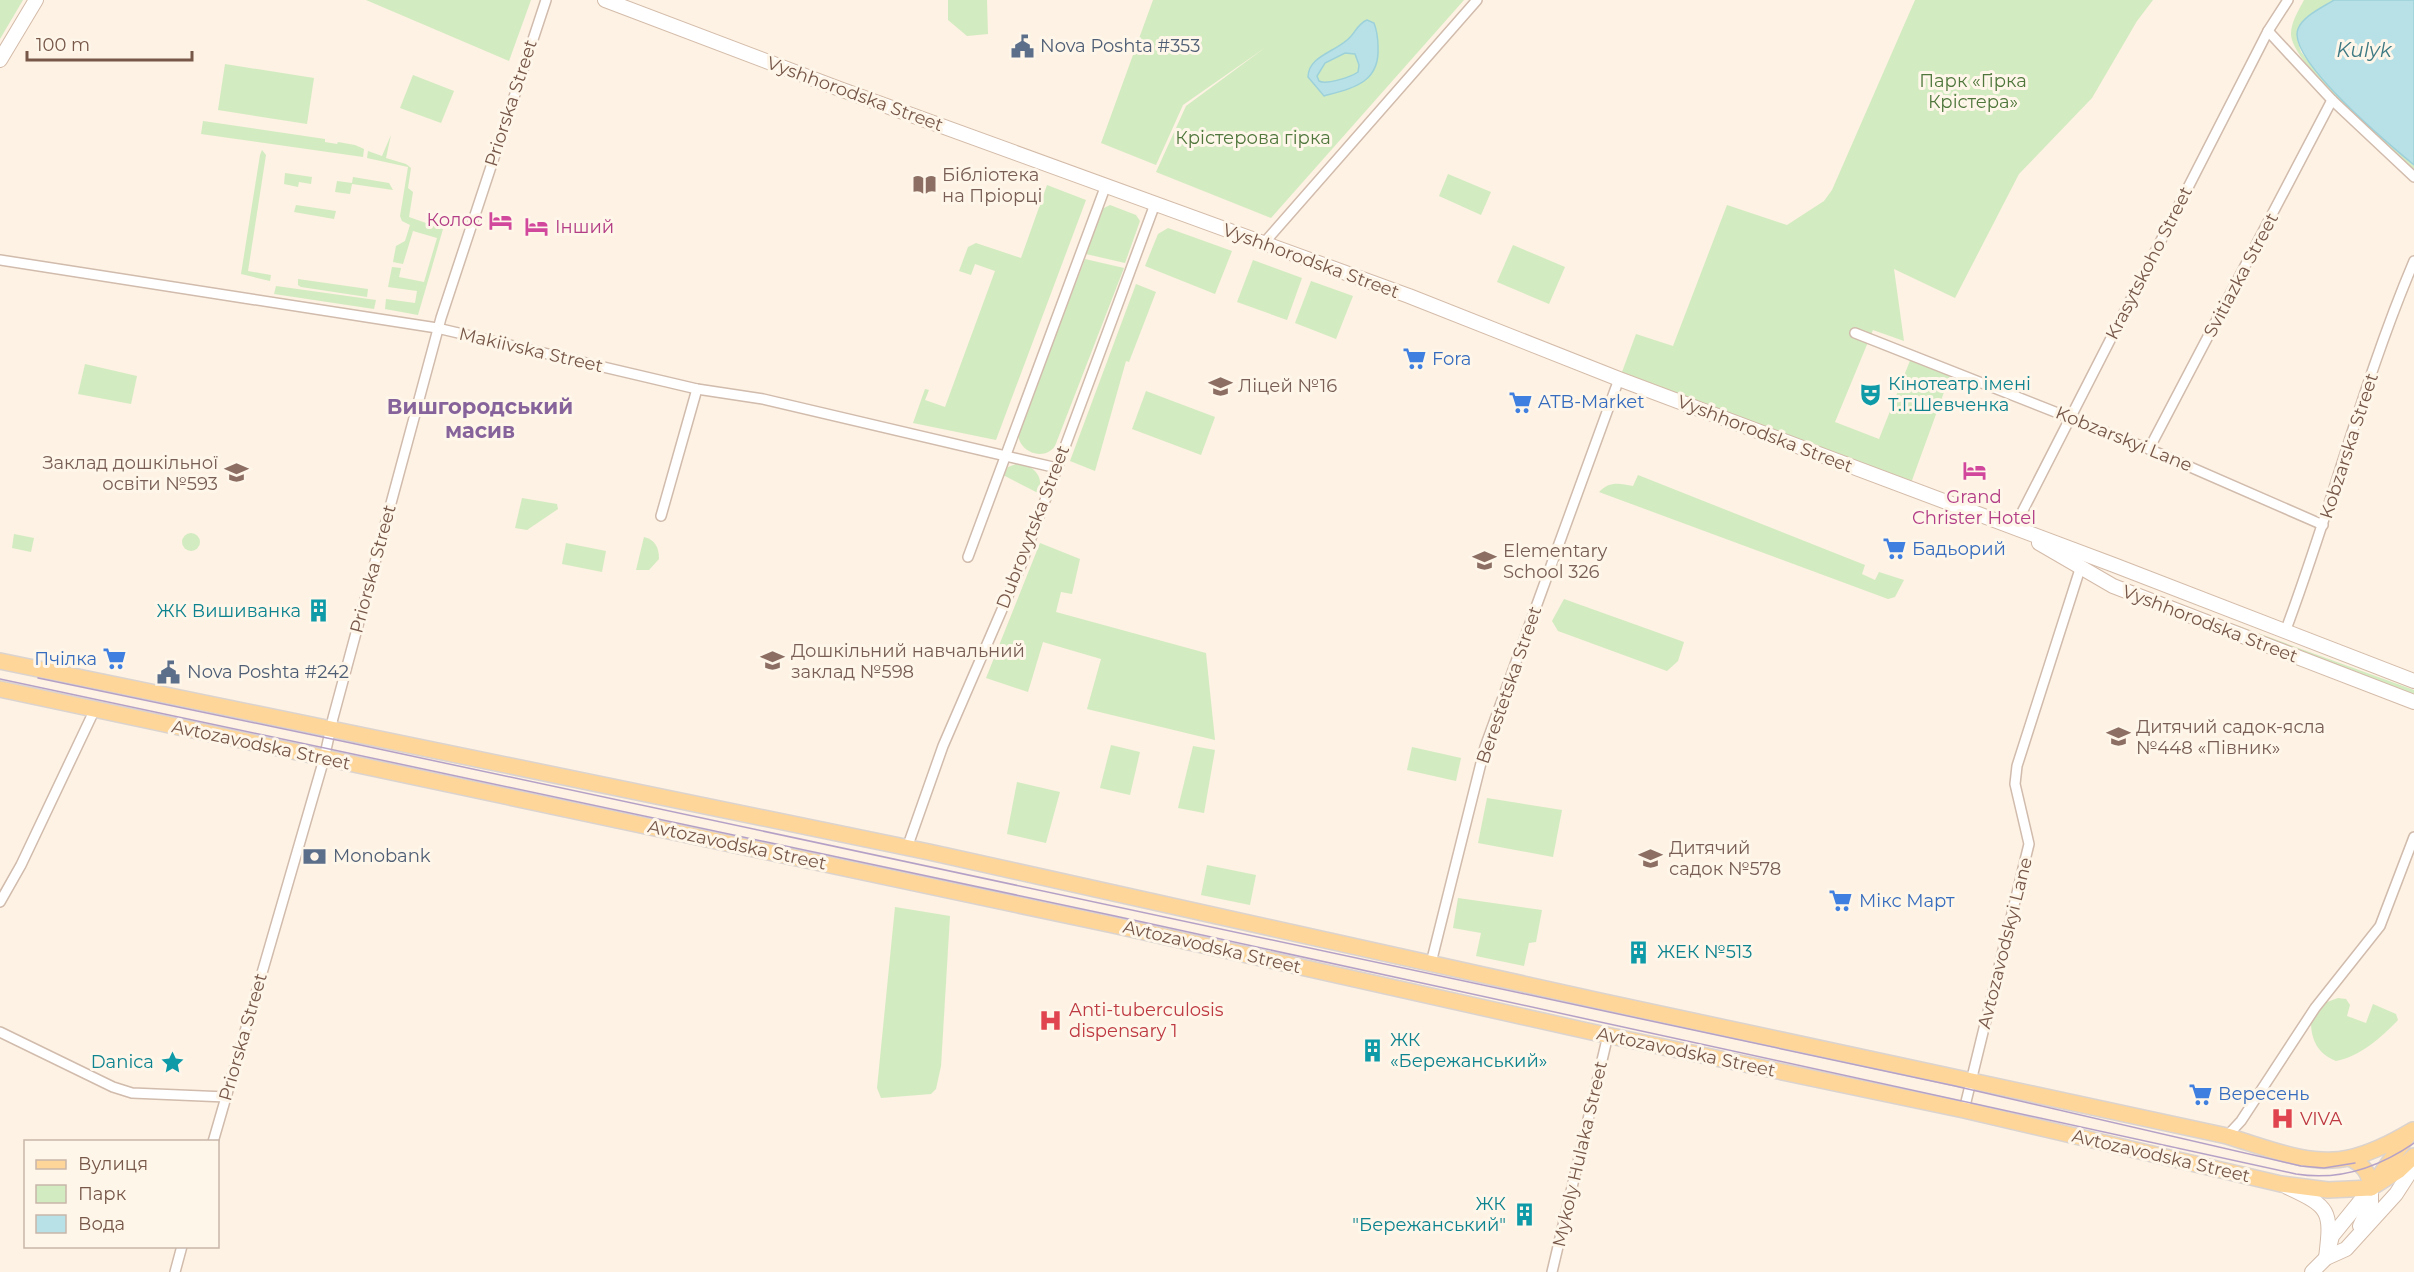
<svg xmlns="http://www.w3.org/2000/svg" width="2414" height="1272" viewBox="0 0 2414 1272" font-family="Montserrat,sans-serif">
	<rect width="100%" height="100%" fill="#fdf2e3"/>
	<g fill="#d3ebc1">
		<path d="M0 0H23L0 39Z"/>
		<path d="M366 0H531L509 61Z"/>
		<path d="M948 0H987L988 34 967 36 948 20Z"/>
		<path d="M1153 0H1464L1271 218 1156 172 1186 106 1266 47 1183 105 1156 165 1101 143Z"/>
		<path d="M1915 0H2153L2137 21 2092 98 2019 174 1955 298 1894 269 1904 341 1873 330 1835 422 1879 439 1911 358 1951 373 1911 483 1622 372 1636 334 1673 346 1727 205 1787 225 1824 201 1832 190Z"/>
		<path d="M2304 0H2334L2302 22 2298 30 2297 39 2301 52 2334 92 2414 166V169C2389 147 2291 64 2291 34 2291 22 2299 10 2304 0Z"/>
		<path d="M225 64 314 78 307 124 218 110Z"/>
		<path d="M413 75 454 91 441 123 400 108Z"/>
		<path d="M203 121 325 139V142L337 144 338 142 355 145 364 149 363 157 201 134Z"/>
		<path d="M391 135 386 158 406 164 411 168 408 188 413 192 409 217 443 229 418 315 385 309 386 299 415 303 417 291 388 287 392 267 401 268 399 277 424 282 437 238 413 231 403 264 393 262 396 246 405 241 410 225 402 221 400 216 408 167 367 158 368 151 382 156Z"/>
		<path d="M262 150 266 155 248 271 271 275 270 281 241 274 260 155Z"/>
		<path d="M285 173 312 177 311 184 299 182 298 187 284 184Z"/>
		<path d="M1448 174 1491 192 1481 215 1439 196Z"/>
		<path d="M353 177 389 183 393 190 352 184 350 194 335 192 337 181 352 183Z"/>
		<path d="M1047 185 1086 200 996 440 913 423 925 389 929 390 925 400 945 407 995 271 975 264 971 275 959 271 968 247 976 243 1021 258Z"/>
		<path d="M296 205 336 211 334 219 294 212Z"/>
		<path d="M1110 205 1136 215 1140 221 1125 263 1086 254 1102 209Z"/>
		<path d="M1168 228 1232 251 1215 294 1145 266 1158 234Z"/>
		<path d="M1513 245 1565 267 1549 304 1497 282Z"/>
		<path d="M1085 259 1124 268 1055 446C1044 462 1018 452 1018 433Z"/>
		<path d="M1253 260 1302 278 1287 320 1237 302Z"/>
		<path d="M298 279 368 289 367 297 301 287 298 285Z"/>
		<path d="M1311 281 1353 296 1336 339 1295 323Z"/>
		<path d="M1136 284 1156 292 1129 362 1126 361 1095 471 1070 461Z"/>
		<path d="M276 286 376 300 374 309 274 294Z"/>
		<path d="M85 364 137 376 131 404 78 394Z"/>
		<path d="M1146 391 1215 417 1201 455 1132 429Z"/>
		<path d="M1019 463C1034 466 1045 477 1038 493L1003 475 1008 467Z"/>
		<path d="M1638 475 1865 565 1862 574 1875 580 1879 572 1904 580 1895 597 1888 599 1599 492C1609 481 1619 483 1633 486Z"/>
		<path d="M522 498 557 504 558 509 527 530 515 528Z"/>
		<circle cx="191" cy="542" r="9"/>
		<path d="M14 534 34 538 31 552 12 548Z"/>
		<path d="M644 537C655 540 659 547 659 559L649 570H636Z"/>
		<path d="M566 543 606 551 602 572 562 564Z"/>
		<path d="M1040 543 1080 559 1072 594 1061 592 1056 612 1206 653 1215 740 1087 709 1101 659 1043 642 1028 692 986 678Z"/>
		<path d="M2112 580 2414 690V696Z"/>
		<path d="M1564 599 1684 642 1678 661 1667 671 1558 631 1552 621Z"/>
		<path d="M1111 745 1140 752 1130 795 1100 788Z"/>
		<path d="M1193 746 1215 750 1204 813 1178 808Z"/>
		<path d="M1412 747 1461 758 1456 781 1407 770Z"/>
		<path d="M1017 782 1060 792 1046 843 1007 834Z"/>
		<path d="M1487 798 1562 810 1553 857 1478 843Z"/>
		<path d="M1207 865 1256 875 1250 905 1201 895Z"/>
		<path d="M1458 898 1542 910 1536 942 1529 943 1524 966 1476 956 1481 933 1453 928Z"/>
		<path d="M895 907 950 916 941 1066 936 1089 931 1094 881 1098 877 1088Z"/>
		<path d="M2338 998 2346 999 2350 1005 2347 1016 2366 1023 2373 1004 2396 1014 2398 1020C2382 1037 2359 1057 2336 1061 2318 1054 2311 1040 2311 1022L2327 1002Z"/>
	</g>
	<g fill="#b7e1e7" stroke="#9dd1da" stroke-width="1.5" fill-rule="evenodd">
		<path d="M2334 0H2414V165C2391 146 2286 59 2298 29 2303 16 2323 7 2334 0Z"/>
		<path d="M1367 20 1374 23C1377 31 1378 39 1378 47 1380 83 1353 88 1324 96L1308 77C1308 57 1334 52 1347 40 1355 34 1357 24 1367 20ZM1345 53 1355 54 1359 65 1358 72C1351 77 1326 85 1319 81L1317 76 1325 63Z"/>
	</g>
	<g fill="none" stroke-linecap="round" stroke-linejoin="round">
		<defs>
			<g id="street">
				<path d="M2268 31 2332 100 2414 177"/>
				<path d="M1264 243 1477 0"/>
				<path d="M0 260 437 328 697 389 763 399 1057 468"/>
				<path d="M1855 333 2149 449 2323 525"/>
				<path d="M2149 449 2332 100"/>
				<path d="M661 516 697 389"/>
				<path d="M2014 528 2268 31 2288 0"/>
				<path d="M968 557 1106 185"/>
				<path d="M2285 632C2331 510 2363 381 2414 261"/>
				<path d="M907 848 943 746 1020 568 1155 204"/>
				<path d="M0 902 21 865 95 709"/>
				<path d="M1431 963 1485 747 1619 379"/>
				<path d="M0 1032 113 1087 132 1093 226 1097"/>
				<path d="M1964 1110 2029 844 2015 784 2017 766 2080 569"/>
				<path d="M2227 1136 2241 1121 2315 1008 2380 926 2414 837"/>
				<path d="M213 1142 324 759 333 718 441 318 546 0"/>
				<path d="M175 1272 182 1246"/>
				<path d="M1552 1272 1608 1035"/>
			</g>
			<g id="secondary">
				<path d="M605 0 837 88 1409 296 1619 379 2114 565 2414 681"/>
				<path d="M0 60 36 0"/>
				<path d="M2039 543 2113 586 2414 702"/>
				<path d="M2287 1187C2330 1207 2332 1210 2326 1258"/>
				<path d="M2360 1226 2371 1203V1188"/>
				<path d="M2330 1244 2332 1236 2371 1188"/>
				<path d="M2312 1272 2326 1258 2346 1249 2396 1194 2414 1166"/>
			</g>
			<g id="primary">
				<path d="M0 661 929 852 1600 1001 2227 1136C2265 1147 2310 1167 2349 1158 2372 1153 2393 1142 2413 1130"/>
				<path d="M0 689 1113 925 1592 1032 1964 1110 2281 1184 2328 1190 2371 1188 2398 1171 2414 1156"/>
				<path d="M2350 1158C2363 1165 2370 1173 2371 1188"/>
				<path d="M2376 1181 2409 1134"/>
			</g>
		</defs>
		<use href="#street" stroke="#d1bbac" stroke-width="12"/>
		<use href="#secondary" stroke="#d4bba9" stroke-width="16"/>
		<use href="#primary" stroke="#dbd3cf" stroke-width="18"/>
		<use href="#street" stroke="#fff" stroke-width="9"/>
		<use href="#secondary" stroke="#fff" stroke-width="14"/>
		<use href="#primary" stroke="#fed699" stroke-width="15"/>
		<g stroke="#b5a1c7" stroke-width="1.5">
			<path d="M38 678 351 743 1955 1086 2301 1166 2324 1168 2355 1163"/>
			<path d="M0 679 1115 916 2296 1174C2339 1181 2379 1167 2414 1143"/>
		</g>
	</g>
	<defs>
		<symbol id="civic-bare" viewBox="-9 -9 18 18"><path d="M-.6-6.5H3V-4.5H.6V-3L4-1V1h2V6H-6V1h2V-1L-.6-3ZM-1.2 2.5V6h2.4V2.5Z" fill="#5c6f8a" stroke="#fff6ea" stroke-width="2.5" paint-order="stroke"/></symbol>
		<symbol id="library-bare" viewBox="-9 -9 18 18"><path d="M-6-4Q-3-5.5-.7-3.5V5Q-3 3-6 4ZM6-4Q3-5.5 .7-3.5V5Q3 3 6 4Z" fill="#8d6e63" stroke="#fff6ea" stroke-width="2.5" paint-order="stroke"/></symbol>
		<symbol id="hotel-bare" viewBox="-9 -9 18 18"><path d="M-6-4.5h1.5V1H6V5H4.5V3h-9V5H-6ZM-4 0a1.8 1.8 0 1 1 3.6 0ZM.5 0V-2.5h3Q6-2.5 6 0Z" fill="#d1479c" stroke="#fff6ea" stroke-width="2.5" paint-order="stroke"/></symbol>
		<symbol id="supermarket-bare" viewBox="-9 -9 18 18"><path d="M-6-5.5h2.5l.6 2H6L4.5 2H-2.5L-4.4-4H-6ZM-1.5 3.2a1.3 1.3 0 1 0 .1 0ZM3 3.2a1.3 1.3 0 1 0 .1 0Z" fill="#3f7fe0" stroke="#fff6ea" stroke-width="2.5" paint-order="stroke"/></symbol>
		<symbol id="school-bare" viewBox="-9 -9 18 18"><path d="M0-5L7-2L0 1L-7-2ZM-4 1L0 2.5L4 1V4Q0 6-4 4Z" fill="#8d6e63" stroke="#fff6ea" stroke-width="2.5" paint-order="stroke"/></symbol>
		<symbol id="theatre-bare" viewBox="-9 -9 18 18"><path d="M-5-5.5Q0-4 5-5.5V0Q5 5 0 6Q-5 5-5 0ZM-3.3-2.5H-1v1.5H-3.3ZM1-2.5H3.3v1.5H1ZM-2.8 1Q0 5.5 2.8 1Z" fill="#0f9aa8" stroke="#fff6ea" stroke-width="2.5" paint-order="stroke"/></symbol>
		<symbol id="building-bare" viewBox="-9 -9 18 18"><path d="M-4-6H4V6H1V3H-1V6H-4ZM-2.5-4.3h1.7v1.8h-1.7ZM.8-4.3h1.7v1.8H.8ZM-2.5-1h1.7V.8h-1.7ZM.8-1h1.7V.8H.8Z" fill="#0f9aa8" stroke="#fff6ea" stroke-width="2.5" paint-order="stroke"/></symbol>
		<symbol id="bank-bare" viewBox="-9 -9 18 18"><path d="M-6-4H6V4H-6ZM0-2.3a2.3 2.3 0 1 0 0 4.6a2.3 2.3 0 1 0 0-4.6Z" fill="#5c6f8a" stroke="#fff6ea" stroke-width="2.5" paint-order="stroke"/></symbol>
		<symbol id="hospital-bare" viewBox="-9 -9 18 18"><path d="M-5-5h3v3.5h4V-5h3V5h-3V1.5h-4V5h-3Z" fill="#e0444e" stroke="#fff6ea" stroke-width="2.5" paint-order="stroke"/></symbol>
		<symbol id="sight-bare" viewBox="-9 -9 18 18"><path d="M0-6L1.8-2.2L6-1.7L2.9 1.2L3.7 5.4L0 3.3L-3.7 5.4L-2.9 1.2L-6-1.7L-1.8-2.2Z" fill="#0f9aa8" stroke="#fff6ea" stroke-width="2.5" paint-order="stroke"/></symbol>
	</defs>
	<g fill-rule="evenodd">
		<use href="#civic-bare" x="1006" y="30" width="33" height="33"/>
		<use href="#library-bare" x="908" y="168" width="33" height="33"/>
		<use href="#hotel-bare" x="484" y="204" width="33" height="33"/>
		<use href="#hotel-bare" x="520" y="210" width="33" height="33"/>
		<use href="#supermarket-bare" x="1398" y="342" width="33" height="33"/>
		<use href="#school-bare" x="1204" y="370" width="33" height="33"/>
		<use href="#theatre-bare" x="1854" y="378" width="33" height="33"/>
		<use href="#supermarket-bare" x="1504" y="386" width="33" height="33"/>
		<use href="#hotel-bare" x="1958" y="454" width="33" height="33"/>
		<use href="#school-bare" x="220" y="456" width="33" height="33"/>
		<use href="#supermarket-bare" x="1878" y="532" width="33" height="33"/>
		<use href="#school-bare" x="1468" y="544" width="33" height="33"/>
		<use href="#building-bare" x="302" y="594" width="33" height="33"/>
		<use href="#supermarket-bare" x="98" y="642" width="33" height="33"/>
		<use href="#school-bare" x="756" y="644" width="33" height="33"/>
		<use href="#civic-bare" x="152" y="656" width="33" height="33"/>
		<use href="#school-bare" x="2102" y="720" width="33" height="33"/>
		<use href="#bank-bare" x="298" y="840" width="33" height="33"/>
		<use href="#school-bare" x="1634" y="842" width="33" height="33"/>
		<use href="#supermarket-bare" x="1824" y="884" width="33" height="33"/>
		<use href="#building-bare" x="1622" y="936" width="33" height="33"/>
		<use href="#hospital-bare" x="1034" y="1004" width="33" height="33"/>
		<use href="#building-bare" x="1356" y="1034" width="33" height="33"/>
		<use href="#sight-bare" x="156" y="1046" width="33" height="33"/>
		<use href="#supermarket-bare" x="2184" y="1078" width="33" height="33"/>
		<use href="#hospital-bare" x="2266" y="1102" width="33" height="33"/>
		<use href="#building-bare" x="1508" y="1198" width="33" height="33"/>
	</g>
	<g text-anchor="middle" dominant-baseline="central" stroke-width="6" stroke-linejoin="round" paint-order="stroke">
		<g font-size="18" fill="#4e5e75" stroke="#fff6ea" text-anchor="start">
			<text x="1040" y="46">Nova Poshta #353</text>
			<text x="187" y="672">Nova Poshta #242</text>
			<text x="333" y="856">Monobank</text>
		</g>
		<g font-size="18" fill="#4f773c" stroke="#fff6ea">
			<text x="1973" y="81">Парк «Гірка<tspan x="1973" dy="21">Крістера»</tspan></text>
			<text x="1253" y="138">Крістерова гірка</text>
		</g>
		<g font-size="18" fill="#765748" stroke="#fff6ea">
			<text transform="translate(855 94) rotate(20)">Vyshhorodska Street</text>
			<text transform="translate(511 103) rotate(-72)">Priorska Street</text>
			<text transform="translate(1311 261) rotate(20)">Vyshhorodska Street</text>
			<text transform="translate(2149 263) rotate(-63)">Krasytskoho Street</text>
			<text transform="translate(2241 275) rotate(-62)">Svitiazka Street</text>
			<text transform="translate(531 350) rotate(13)">Makiivska Street</text>
			<text transform="translate(1765 434) rotate(21)">Vyshhorodska Street</text>
			<text transform="translate(2124 439) rotate(22)">Kobzarskyi Lane</text>
			<text transform="translate(2349 446) rotate(-72)">Kobzarska Street</text>
			<text transform="translate(1033 527) rotate(-69)">Dubrovytska Street</text>
			<text transform="translate(373 569) rotate(-75)">Priorska Street</text>
			<text transform="translate(2210 624) rotate(21)">Vyshhorodska Street</text>
			<text transform="translate(1509 685) rotate(-71)">Berestetska Street</text>
			<text transform="translate(261 745) rotate(12)">Avtozavodska Street</text>
			<text transform="translate(737 845) rotate(12)">Avtozavodska Street</text>
			<text transform="translate(2005 943) rotate(-76)">Avtozavodskyi Lane</text>
			<text transform="translate(1212 947) rotate(13)">Avtozavodska Street</text>
			<text transform="translate(243 1037) rotate(-74)">Priorska Street</text>
			<text transform="translate(1686 1052) rotate(12)">Avtozavodska Street</text>
			<text transform="translate(1580 1154) rotate(-77)">Mykoly Hulaka Street</text>
			<text transform="translate(2161 1156) rotate(13)">Avtozavodska Street</text>
		</g>
		<g font-size="18" fill="#785e54" stroke="#fff6ea" text-anchor="start">
			<text x="942" y="175">Бібліотека<tspan x="942" dy="21">на Пріорці</tspan></text>
			<text x="1238" y="386">Ліцей №16</text>
			<text x="218" y="463" text-anchor="end">Заклад дошкільної<tspan x="218" dy="21">освіти №593</tspan></text>
			<text x="1503" y="551">Elementary<tspan x="1503" dy="21">School 326</tspan></text>
			<text x="791" y="651">Дошкільний навчальний<tspan x="791" dy="21">заклад №598</tspan></text>
			<text x="2136" y="727">Дитячий садок-ясла<tspan x="2136" dy="21">№448 «Півник»</tspan></text>
			<text x="1669" y="848">Дитячий<tspan x="1669" dy="21">садок №578</tspan></text>
		</g>
		<g font-size="18" fill="#b23c85" stroke="#fff6ea" text-anchor="end">
			<text x="483" y="220">Колос</text>
			<text x="555" y="227" text-anchor="start">Інший</text>
			<text x="1974" y="497" text-anchor="middle">Grand<tspan x="1974" dy="21">Christer Hotel</tspan></text>
		</g>
		<g font-size="18" fill="#366cbe" stroke="#fff6ea" text-anchor="start">
			<text x="1432" y="359">Fora</text>
			<text x="1538" y="402">ATB-Market</text>
			<text x="1912" y="549">Бадьорий</text>
			<text x="97" y="659" text-anchor="end">Пчілка</text>
			<text x="1859" y="901">Мікс Март</text>
			<text x="2218" y="1094">Вересень</text>
		</g>
		<g font-size="18" fill="#0d838f" stroke="#fff6ea" text-anchor="start">
			<text x="1888" y="384">Кінотеатр імені<tspan x="1888" dy="21">Т.Г.Шевченка</tspan></text>
			<text x="301" y="611" text-anchor="end">ЖК Вишиванка</text>
			<text x="1657" y="952">ЖЕК №513</text>
			<text x="1390" y="1040">ЖК<tspan x="1390" dy="21">«Бережанський»</tspan></text>
			<text x="154" y="1062" text-anchor="end">Danica</text>
			<text x="1506" y="1204" text-anchor="end">ЖК<tspan x="1506" dy="21">"Бережанський"</tspan></text>
		</g>
		<g font-size="18" fill="#be3a42" stroke="#fff6ea" text-anchor="start">
			<text x="1069" y="1010">Anti-tuberculosis<tspan x="1069" dy="21">dispensary 1</tspan></text>
			<text x="2300" y="1119">VIVA</text>
		</g>
		<g font-size="20" font-style="italic" fill="#3e7a83" stroke="#fff6ea">
			<text x="2364" y="50">Kulyk</text>
		</g>
		<g font-size="21" font-weight="bold" fill="#86639a" stroke="#fff6ea">
			<text x="480" y="406">Вишгородський<tspan x="480" dy="24">масив</tspan></text>
		</g>
	</g>
	<rect x="24" y="1140" width="195" height="108" fill="#fff6ea" stroke="#c8b6a9" stroke-width="1.5"/>
	<rect x="36" y="1160" width="30" height="9" fill="#fed699" stroke="#c8b6a9" stroke-width="1.5"/>
	<text x="78" y="1170" font-size="18" fill="#765748">Вулиця</text>
	<rect x="36" y="1185" width="30" height="18" fill="#d3ebc1" stroke="#c8b6a9" stroke-width="1.5"/>
	<text x="78" y="1200" font-size="18" fill="#765748">Парк</text>
	<rect x="36" y="1215" width="30" height="18" fill="#b7e1e7" stroke="#c8b6a9" stroke-width="1.5"/>
	<text x="78" y="1230" font-size="18" fill="#765748">Вода</text>
	<path d="M27 51v9h165v-9" fill="none" stroke="#765748" stroke-width="3"/>
	<text x="36" y="51" font-size="18" fill="#765748" stroke="#fff6ea" stroke-width="4.5" paint-order="stroke">100 m</text>
</svg>
